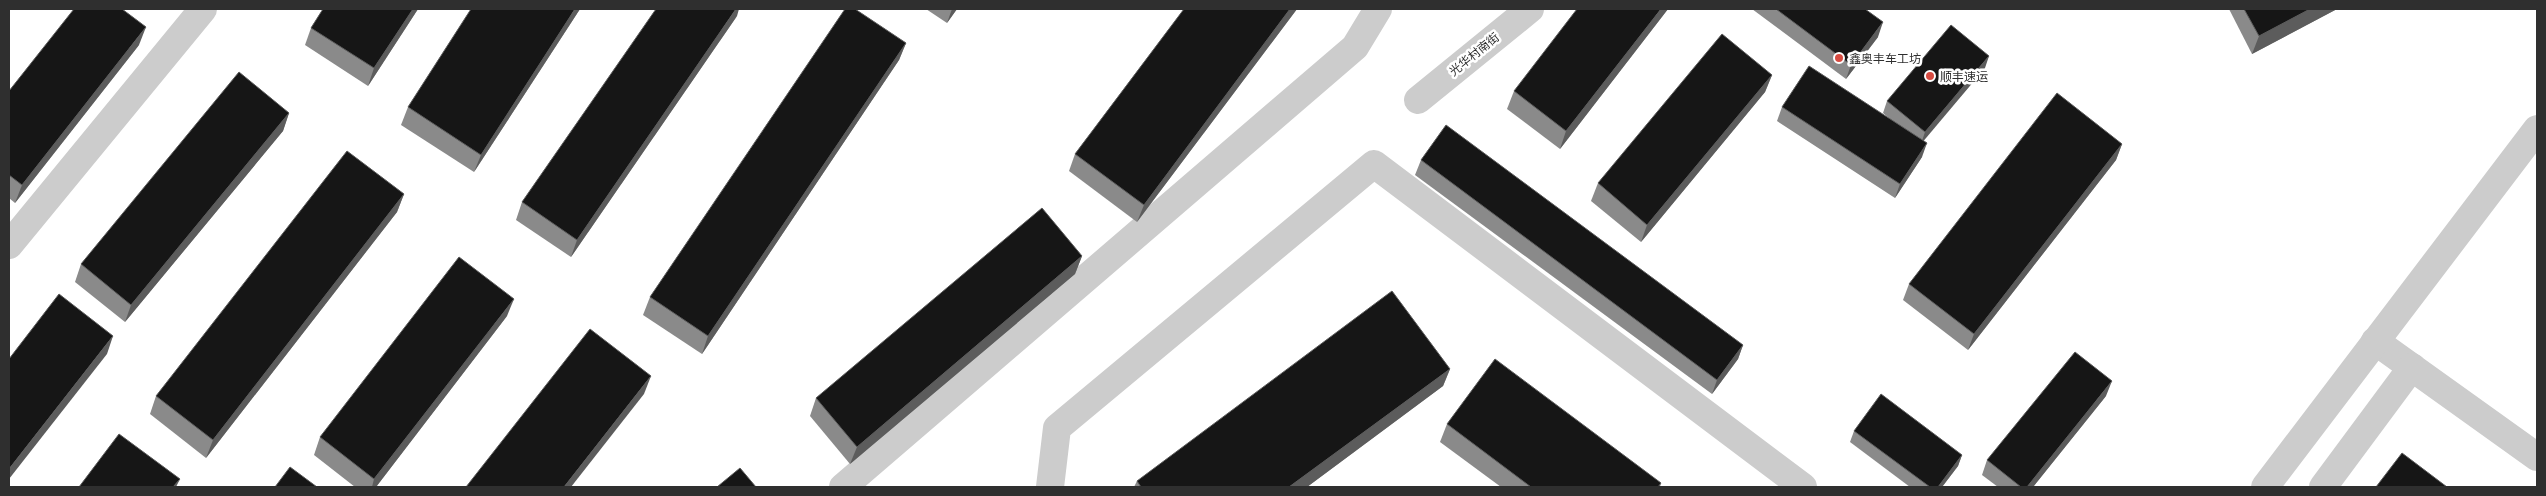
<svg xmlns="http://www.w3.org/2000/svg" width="2546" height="496" viewBox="0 0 2546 496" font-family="Quicksand,'Noto Sans SC',sans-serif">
	<rect width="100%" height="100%" fill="#fff"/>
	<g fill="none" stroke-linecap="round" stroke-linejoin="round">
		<g stroke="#ccc" stroke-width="28">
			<path d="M1418 100 1530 9"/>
			<path d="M9 245 203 9"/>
			<path d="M2375 341 2537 457"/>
			<path d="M843 487 1355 47 1378 9"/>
			<path d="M1050 487 1057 428 1374 164 1803 487"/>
			<path d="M2265 487 2537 129"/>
			<path d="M2323 487 2412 367"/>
		</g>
	</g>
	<g fill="#8a8a8a">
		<path d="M323 9H418L368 86 305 45 311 28Z"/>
		<path d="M580 9 474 172 401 125 408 107Z"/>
		<path d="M926 9H957L947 23Z"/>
		<path d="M1184 9H1297L1137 222 1069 171 1075 154Z"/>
		<path d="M1668 9 1560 149 1507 109 1514 91Z"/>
		<path d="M1752 9H1865L1878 37 1846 79Z"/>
		<path d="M2229 9H2337L2252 54Z"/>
		<path d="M737 16 571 257 516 220 522 202Z"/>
		<path d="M906 43 899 60 702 354 643 315 650 297Z"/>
		<path d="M139 45 15 203 9 198V91Z"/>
		<path d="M1985 68 1923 140 1922 157 1895 198 1777 121 1782 107 1890 119 1883 113 1887 101Z"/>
		<path d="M1772 75 1765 92 1641 242 1591 201 1598 183Z"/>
		<path d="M289 113 283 131 125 322 75 282 81 264Z"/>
		<path d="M2122 144 2116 160 1968 350 1903 300 1909 284Z"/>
		<path d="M1421 160 1743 345 1738 359 1712 394 1415 175Z"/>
		<path d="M404 194 397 212 206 458 150 414 156 396Z"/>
		<path d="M1082 256 1075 274 850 464 810 416 816 398Z"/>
		<path d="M507 316 376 487H355L314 455 320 437Z"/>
		<path d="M1450 369 1443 386 1307 487H1134L1137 481Z"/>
		<path d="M2106 396 2033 487H1998L1982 475 1987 460Z"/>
		<path d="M1447 424 1661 483 1660 487H1501L1440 442Z"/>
		<path d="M1854 431 1962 455 1958 466 1942 487H1910L1850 442Z"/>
	</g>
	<g fill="#5c5c5c">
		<path d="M413 9H418L368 86 374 68Z"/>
		<path d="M575 9H580L474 172 481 155Z"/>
		<path d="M736 9H739L737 16 571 257 577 240Z"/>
		<path d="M952 9H957L947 23Z"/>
		<path d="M1290 9H1297L1137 222 1144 205Z"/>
		<path d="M1661 9H1668L1560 149 1566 131Z"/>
		<path d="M2310 9H2337L2252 54 2259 36Z"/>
		<path d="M1883 22 1878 37 1846 79 1851 65Z"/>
		<path d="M146 27 139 45 15 203 22 185Z"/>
		<path d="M906 43 899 60 702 354 708 336Z"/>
		<path d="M1989 56 1985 68 1921 144 1925 132Z"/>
		<path d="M1772 75 1765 92 1641 242 1647 225Z"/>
		<path d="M289 113 283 131 125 322 131 305Z"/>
		<path d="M1927 143 1922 157 1895 198 1900 184Z"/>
		<path d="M2122 144 2116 160 1968 350 1974 334Z"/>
		<path d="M404 194 397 212 206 458 213 440Z"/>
		<path d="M1082 256 1075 274 850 464 857 447Z"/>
		<path d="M514 299 507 316 376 487H372L374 479Z"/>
		<path d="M113 336 107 354 9 479V469Z"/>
		<path d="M1743 345 1738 359 1712 394 1717 380Z"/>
		<path d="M1450 369 1443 386 1307 487H1289Z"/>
		<path d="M651 376 644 394 571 487H564Z"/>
		<path d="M2112 381 2106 396 2033 487H2027Z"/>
		<path d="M1962 455 1958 466 1942 487H1938Z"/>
		<path d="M180 479 176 487H173Z"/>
	</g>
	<g fill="#161616" stroke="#5c5c5c">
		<path d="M74 9H122L146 27 22 185 9 175V91Z"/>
		<path d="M323 9H413L374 68 311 28Z"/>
		<path d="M471 9H575L481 155 408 107Z"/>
		<path d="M656 9H736L577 240 522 202Z"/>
		<path d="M845 9H855L906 43 708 336 650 297Z"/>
		<path d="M1184 9H1290L1144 205 1075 154Z"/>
		<path d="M1577 9H1661L1566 131 1514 91Z"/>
		<path d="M1776 9H1865L1883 22 1851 65Z"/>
		<path d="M2244 9H2310L2259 36Z"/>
		<path d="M1951 25 1989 56 1925 132 1887 101Z"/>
		<path d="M1722 34 1772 75 1647 225 1598 183Z"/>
		<path d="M1809 66 1927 143 1900 184 1782 107Z"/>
		<path d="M239 72 289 113 131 305 81 264Z"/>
		<path d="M2057 93 2122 144 1974 334 1909 284Z"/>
		<path d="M1446 125 1743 345 1717 380 1421 160Z"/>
		<path d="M347 151 404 194 213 440 156 396Z"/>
		<path d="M1042 208 1082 256 857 447 816 398Z"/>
		<path d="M459 257 514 299 374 479 320 437Z"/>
		<path d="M1392 291 1450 369 1289 487H1141L1137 481Z"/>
		<path d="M59 294 113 336 9 469V359Z"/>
		<path d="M590 329 651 376 564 487H466Z"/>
		<path d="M2075 352 2112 381 2027 487H2021L1987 460Z"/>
		<path d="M1495 359 1661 483 1658 487H1531L1447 424Z"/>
		<path d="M1881 394 1962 455 1938 487H1930L1854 431Z"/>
		<path d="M119 434 180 479 173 487H79Z"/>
		<path d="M2402 453 2447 487H2376Z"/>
		<path d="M290 467 317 487H275Z"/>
		<path d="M740 468 756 487H717Z"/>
	</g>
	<g fill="#d74b41" stroke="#fff" stroke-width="2">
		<circle cx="1839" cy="58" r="5"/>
		<circle cx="1930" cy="76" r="5"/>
	</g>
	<g text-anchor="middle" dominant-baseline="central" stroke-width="5" stroke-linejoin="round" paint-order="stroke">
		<g font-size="12" fill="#2f2f2f" stroke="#fff">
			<text transform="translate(1474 54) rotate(-39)">光华村南街</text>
		</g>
		<g font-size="12" fill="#2f2f2f" stroke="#fff" text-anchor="start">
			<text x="1849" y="58">鑫奥丰车工坊</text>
			<text x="1940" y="76">顺丰速运</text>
		</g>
	</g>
	<rect width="2546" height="496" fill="none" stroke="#2f2f2f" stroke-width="20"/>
</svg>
